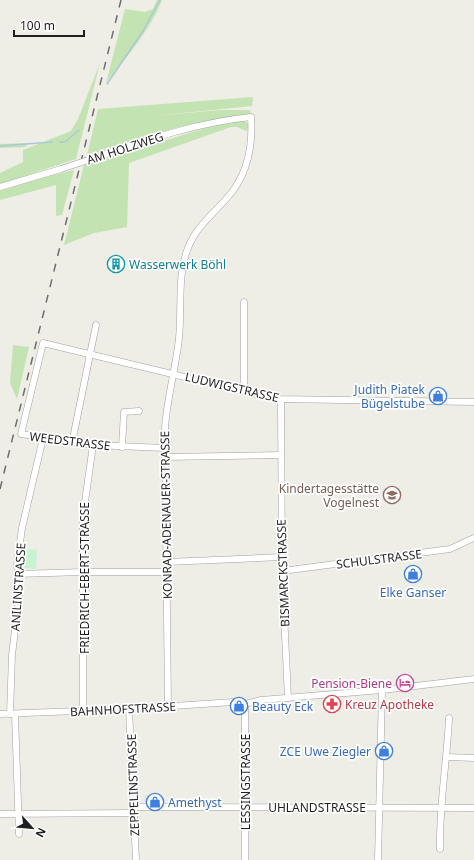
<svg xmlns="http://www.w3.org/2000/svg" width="474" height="860" viewBox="0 0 474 860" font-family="'Noto Sans',sans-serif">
	<rect width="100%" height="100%" fill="#eeede6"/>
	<g fill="#c3e3b2">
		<path d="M157 0H162C150 31 126 57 106 83L125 9 145 12 153 9Z"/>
		<path d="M100 63 76 159 0 184V173L23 162V150L71 131 78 119Z"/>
		<path d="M253 97 252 106 153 116 220 110H250L251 112 250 114C194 119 139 139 87 155L98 109Z"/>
		<path d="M240 120C245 121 248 122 249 128L246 131 237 127H231L129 163 127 227 94 233 64 245 84 165 212 126Z"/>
		<path d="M28 143 26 147 0 148V144Z"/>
		<path d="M74 170 62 215 56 216V185L0 200V191L40 178Z"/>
		<path d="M13 345 29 347 17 399 10 383Z"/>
	</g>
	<path fill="#c8f3d1" d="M23 549 37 550 36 569 21 568Z"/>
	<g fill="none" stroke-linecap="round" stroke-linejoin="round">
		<g stroke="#abc8d7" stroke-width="1.5">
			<path d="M107 84 143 31 160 0"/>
			<path d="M60 142H65L79 130"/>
			<path d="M0 146 52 142"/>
		</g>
		<defs>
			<g id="minor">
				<path d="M100 156C149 139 200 122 251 117 253 147 248 175 227 198 213 214 196 227 188 248 177 275 182 309 179 338 176 368 167 397 165 428L168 707"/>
				<path d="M0 187 61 169"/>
				<path d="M244 391V302"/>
				<path d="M281 400 282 571 288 698"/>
				<path d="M72 443 96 325"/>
				<path d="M122 447 124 412 139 411"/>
				<path d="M165 448 93 445 21 434 43 343 276 399 474 402"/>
				<path d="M165 457 281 455"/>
				<path d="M167 562 282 557"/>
				<path d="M282 571 450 549 474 538"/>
				<path d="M17 574 83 572H167"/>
				<path d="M245 704 261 700 382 690 474 679"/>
				<path d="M245 704V860"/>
				<path d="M129 709 136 860"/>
				<path d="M83 712V516L93 445"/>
				<path d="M0 714 129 709 233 702 245 704"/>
				<path d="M10 714 12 655 20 589 17 565 22 528 43 438"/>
				<path d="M15 714 19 834"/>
				<path d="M448 757 474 758"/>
				<path d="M134 807 474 808"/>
				<path d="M0 814 134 813"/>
				<path d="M440 849C439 805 447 762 449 718"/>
				<path d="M378 860 382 690"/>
			</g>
		</defs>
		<use href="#minor" stroke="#a0a0a0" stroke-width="7"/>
		<use href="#minor" stroke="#fff" stroke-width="6"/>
		<path stroke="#6d6d6d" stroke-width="1.5" stroke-dasharray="8 8" stroke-linecap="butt" d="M0 489 121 0"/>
		<defs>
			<path id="minor-bridge" d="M61 169 100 156"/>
		</defs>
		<use href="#minor-bridge" stroke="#a0a0a0" stroke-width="7" stroke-linecap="butt"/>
		<use href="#minor-bridge" stroke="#fff" stroke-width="6"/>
	</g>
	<defs>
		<symbol id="building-ring" viewBox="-11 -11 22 22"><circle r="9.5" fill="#fff" stroke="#0f9aa8" stroke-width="1.5"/><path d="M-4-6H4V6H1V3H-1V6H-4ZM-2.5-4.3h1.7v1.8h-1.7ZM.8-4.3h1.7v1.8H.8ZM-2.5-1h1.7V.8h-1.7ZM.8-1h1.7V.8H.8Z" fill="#0f9aa8"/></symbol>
		<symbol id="shop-ring" viewBox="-11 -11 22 22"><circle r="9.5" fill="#fff" stroke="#3f7fe0" stroke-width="1.5"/><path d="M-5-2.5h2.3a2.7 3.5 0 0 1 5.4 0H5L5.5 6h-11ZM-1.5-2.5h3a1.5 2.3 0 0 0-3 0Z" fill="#3f7fe0"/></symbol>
		<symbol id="school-ring" viewBox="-11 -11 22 22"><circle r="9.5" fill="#fff" stroke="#8d6e63" stroke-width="1.5"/><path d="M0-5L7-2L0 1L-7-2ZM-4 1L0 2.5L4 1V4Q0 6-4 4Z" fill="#8d6e63"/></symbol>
		<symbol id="hotel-ring" viewBox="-11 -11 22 22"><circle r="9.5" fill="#fff" stroke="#d1479c" stroke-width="1.5"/><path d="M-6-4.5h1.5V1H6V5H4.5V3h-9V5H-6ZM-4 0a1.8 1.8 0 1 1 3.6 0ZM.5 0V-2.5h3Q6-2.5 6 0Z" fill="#d1479c"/></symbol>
		<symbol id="pharmacy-ring" viewBox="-11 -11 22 22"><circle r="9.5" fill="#fff" stroke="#e0444e" stroke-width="1.5"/><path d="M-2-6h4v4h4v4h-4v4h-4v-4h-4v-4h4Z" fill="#e0444e"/></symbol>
	</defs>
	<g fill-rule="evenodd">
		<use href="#building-ring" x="106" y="254" width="20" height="20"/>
		<use href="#shop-ring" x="428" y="386" width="20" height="20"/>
		<use href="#school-ring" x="382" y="485" width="20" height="20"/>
		<use href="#shop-ring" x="403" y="564" width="20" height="20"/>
		<use href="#hotel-ring" x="395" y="673" width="20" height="20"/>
		<use href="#pharmacy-ring" x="322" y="694" width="20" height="20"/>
		<use href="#shop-ring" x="229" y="696" width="20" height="20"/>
		<use href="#shop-ring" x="374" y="741" width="20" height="20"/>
		<use href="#shop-ring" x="145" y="792" width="20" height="20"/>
	</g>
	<g text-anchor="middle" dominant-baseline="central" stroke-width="3.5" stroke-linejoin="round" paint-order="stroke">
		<g font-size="12" fill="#1f1f1f" stroke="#fff">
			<text transform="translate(125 148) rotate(-18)">AM HOLZWEG</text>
			<text transform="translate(232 387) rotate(13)">LUDWIGSTRASSE</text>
			<text transform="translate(70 441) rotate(7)">WEEDSTRASSE</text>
			<text transform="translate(166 515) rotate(-91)">KONRAD-ADENAUER-STRASSE</text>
			<text transform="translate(379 559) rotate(-7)">SCHULSTRASSE</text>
			<text transform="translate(283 573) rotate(-92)">BISMARCKSTRASSE</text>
			<text transform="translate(84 578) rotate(-90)">FRIEDRICH-EBERT-STRASSE</text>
			<text transform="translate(18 587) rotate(-86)">ANILINSTRASSE</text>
			<text transform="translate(123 709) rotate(-3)">BAHNHOFSTRASSE</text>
			<text transform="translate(245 782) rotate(-90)">LESSINGSTRASSE</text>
			<text transform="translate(133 785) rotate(-92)">ZEPPELINSTRASSE</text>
			<text x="317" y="807">UHLANDSTRASSE</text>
		</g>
		<g font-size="12" fill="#0d838f" stroke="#fff" text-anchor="start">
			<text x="129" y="264">Wasserwerk Böhl</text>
		</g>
		<g font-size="12" fill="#366cbe" stroke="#fff" text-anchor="end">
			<text x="425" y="389">Judith Piatek<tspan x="425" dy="14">Bügelstube</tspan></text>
			<text x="413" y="592" text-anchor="middle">Elke Ganser</text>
			<text x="252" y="706" text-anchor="start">Beauty Eck</text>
			<text x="371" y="751">ZCE Uwe Ziegler</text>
			<text x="168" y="802" text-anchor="start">Amethyst</text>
		</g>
		<g font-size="12" fill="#785e54" stroke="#fff" text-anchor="end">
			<text x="379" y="488">Kindertagesstätte<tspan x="379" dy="14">Vogelnest</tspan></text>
		</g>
		<g font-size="12" fill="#b23c85" stroke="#fff" text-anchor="end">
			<text x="392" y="683">Pension-Biene</text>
		</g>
		<g font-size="12" fill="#be3a42" stroke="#fff" text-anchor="start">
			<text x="345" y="704">Kreuz Apotheke</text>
		</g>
	</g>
	<g transform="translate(32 828) rotate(117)" stroke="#ffffff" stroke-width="3" paint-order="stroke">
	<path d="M0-3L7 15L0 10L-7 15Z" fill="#1f1f1f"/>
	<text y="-6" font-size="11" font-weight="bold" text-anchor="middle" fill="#1f1f1f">N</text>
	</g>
	<path d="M14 30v6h70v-6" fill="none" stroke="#1f1f1f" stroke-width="2"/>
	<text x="20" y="30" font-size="12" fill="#1f1f1f" stroke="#ffffff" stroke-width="3" paint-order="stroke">100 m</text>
</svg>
